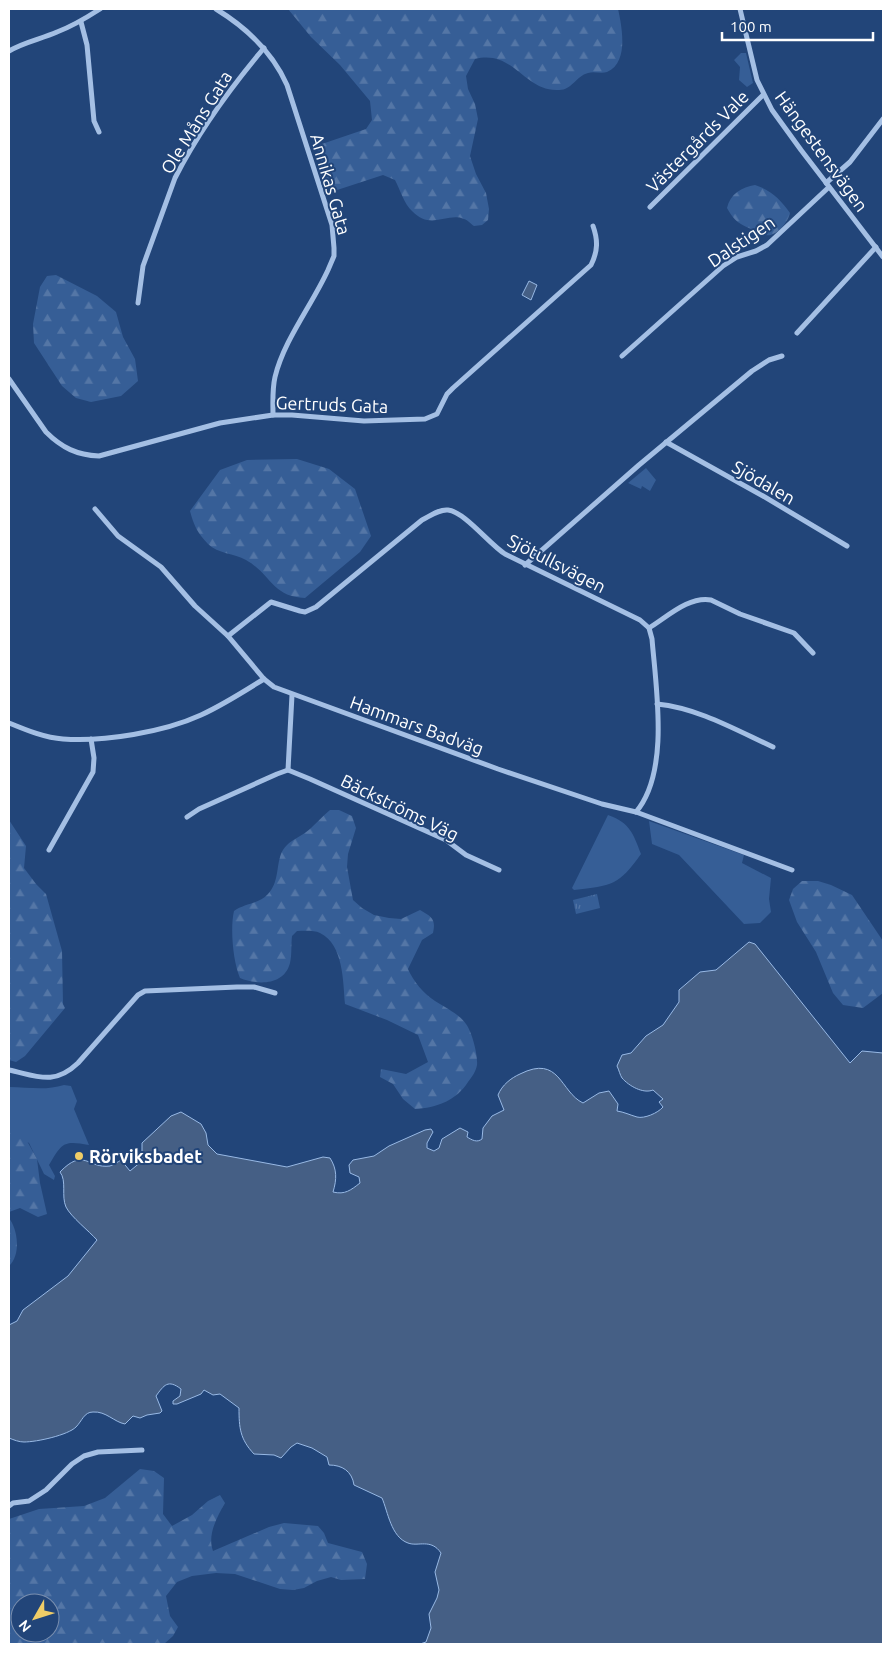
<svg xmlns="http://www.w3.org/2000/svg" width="892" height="1653" viewBox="0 0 892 1653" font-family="Ubuntu,sans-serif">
	<defs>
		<pattern id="forest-firs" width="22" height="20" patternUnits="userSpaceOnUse" patternTransform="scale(1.25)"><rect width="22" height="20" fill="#365e96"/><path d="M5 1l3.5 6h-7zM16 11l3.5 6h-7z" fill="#5476a6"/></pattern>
		<pattern id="park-tufts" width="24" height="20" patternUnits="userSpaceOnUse" patternTransform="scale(1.25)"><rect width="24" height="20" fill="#365e96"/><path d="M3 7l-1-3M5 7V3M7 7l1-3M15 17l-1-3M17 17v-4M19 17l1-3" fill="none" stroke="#5476a6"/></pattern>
	</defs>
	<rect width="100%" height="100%" fill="#224579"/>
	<g fill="#365e96">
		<path d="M741 53H746L753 83 747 87 739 80 740 67 734 60Z"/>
		<path d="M646 468 656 480 650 491 642 486 641 489 628 483Z"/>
		<path d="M608 815C630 823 633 833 641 854 619 885 612 886 574 890L572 888Z"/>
		<path d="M649 821 744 855 742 863 771 878 769 899 771 912 760 923 744 924 679 855 652 844Z"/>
		<path d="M64 1085 71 1086 77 1101 74 1109 89 1145C63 1140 62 1143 49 1165L55 1176 54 1180 44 1174 29 1143 9 1133V1087C28 1087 45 1091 64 1085Z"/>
	</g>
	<g fill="url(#forest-firs)" fill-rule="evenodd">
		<path d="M288 9H618C622 27 629 63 607 72 601 74 594 71 588 73 576 76 572 90 559 90 524 92 514 49 475 59L466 76 468 89 475 104 478 119 470 156 476 174 486 193 489 209 488 220 482 225 474 226C471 224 468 220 464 219 447 212 431 231 412 211 404 204 400 189 395 180L383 175 331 192 316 146 366 129 372 120 370 101 340 65 311 37Z"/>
		<path d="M755 185C771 190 781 200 790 213 788 222 776 238 765 235 762 234 758 231 754 230 739 224 735 222 727 208 730 194 742 187 755 185Z"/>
		<path d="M56 275 97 296 116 312 123 337 135 359 138 381 121 396 91 402 76 398 62 386 34 343 33 324 40 287 47 276Z"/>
		<path d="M297 459 329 469 355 489 371 536 360 552 305 598C272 597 271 574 246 560 234 553 218 554 208 544 197 532 194 526 190 511L220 470 247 460Z"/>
		<path d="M330 810H339L352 816 356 828 348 854 347 867 353 900 362 908 374 915 389 918 401 919 420 910C432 917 436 919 433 933L422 940 408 969C413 981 424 994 435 1001 446 1008 459 1014 466 1024 472 1032 478 1055 477 1065 476 1071 472 1077 468 1082 457 1100 436 1108 415 1109L403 1099 393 1084 380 1077 381 1069 406 1074 428 1062 418 1035 387 1020 345 1004C343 982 344 945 320 933 314 930 304 931 297 931L292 936C291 944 292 955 290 963 284 986 257 985 240 978 233 962 230 928 234 911 245 903 259 904 268 894 279 882 276 868 281 854 287 840 300 838 310 829 317 822 323 816 330 810Z"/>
		<path d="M9 820 26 846 24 868 36 884 46 894 62 951 63 1004 65 1008 25 1056 16 1062 9 1060Z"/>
		<path d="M802 881H818L831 885 852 895 883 941V993L863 1008 843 1005 833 993 816 952 797 922 789 900 793 889Z"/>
		<path d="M21 1130 37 1159 40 1183 47 1214 38 1217 20 1208 9 1212V1133Z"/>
		<path d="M9 1218C18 1230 21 1255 9 1266Z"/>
		<path d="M140 1469 154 1471 164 1478 163 1514 172 1526 192 1515 208 1501 220 1495 225 1503C217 1517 207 1535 213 1551L269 1527 284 1523 318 1526 324 1533 328 1543 362 1552 367 1564 365 1579 341 1580 331 1577 317 1581 304 1588 293 1590 280 1589 235 1574 216 1573 192 1576 177 1582 166 1596 170 1616 178 1627 173 1636 164 1644H9V1519L39 1509 84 1506 105 1498ZM20 1603H50V1633H20Z"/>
	</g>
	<path fill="url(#park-tufts)" d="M597 894 600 908 576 914 573 900Z"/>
	<g fill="#455f85" stroke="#98b9e5">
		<path d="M529 281 537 285 531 300 522 295Z"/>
		<path d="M749 942 755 944 850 1063 862 1051 883 1053V1644H420L426 1642 431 1628 429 1614 437 1598 439 1590 435 1572 441 1553C431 1538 418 1547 408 1543 391 1537 388 1512 382 1498L354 1485C352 1471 342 1465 329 1465L327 1457 312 1448 297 1443 291 1447 281 1458 274 1455 254 1454C240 1439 239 1428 239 1408L220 1394 213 1395 204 1390 201 1394 177 1404H173V1401L180 1396 181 1389C168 1379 164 1385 156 1396L162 1411 160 1413 147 1415 140 1418 133 1416 125 1424C114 1422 106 1411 93 1412 84 1412 82 1421 76 1427 68 1435 37 1442 24 1442 19 1442 14 1440 9 1438V1325L17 1321 23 1310 68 1276 97 1240C89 1231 71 1217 66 1207 61 1196 67 1181 60 1172 84 1147 88 1169 110 1166 113 1165 118 1162 121 1160L130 1171 142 1161V1143L171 1116 181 1112 201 1124 206 1133 208 1145 217 1154 287 1167 323 1157 330 1158C337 1169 337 1179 333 1192 345 1195 351 1190 360 1183L359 1177 350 1173 349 1165 353 1160 374 1156 389 1146 425 1130 431 1129 433 1132 427 1143V1148L434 1151 439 1148 442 1139 460 1128 468 1132 467 1137C472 1140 477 1143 482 1139L483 1128 492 1116 504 1110 498 1095C502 1085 511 1078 520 1074 560 1054 560 1092 583 1103L599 1093 609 1091 618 1104 617 1111C624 1112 630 1115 637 1117 644 1119 658 1113 663 1107L659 1102 663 1099 653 1090C643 1094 629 1086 622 1078 620 1075 619 1070 617 1066L622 1055 631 1053 646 1036 663 1025 679 1002V990L700 972 716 970Z"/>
	</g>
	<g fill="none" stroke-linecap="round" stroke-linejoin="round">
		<g stroke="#a4bfe4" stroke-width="5">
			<path d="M216 9C247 28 272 51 287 85L332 225 334 248V256L328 270C312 305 284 340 275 377 272 390 273 403 273 415"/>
			<path d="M740 9 757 80 772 110 801 150 883 257"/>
			<path d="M81 22 87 45 94 121 99 132"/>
			<path d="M9 51C24 42 41 39 57 32 73 26 86 18 100 9"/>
			<path d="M826 183 850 162 883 119"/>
			<path d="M650 207 763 95"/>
			<path d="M138 303 143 266 175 178C198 133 232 86 264 48"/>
			<path d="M797 333 876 247"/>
			<path d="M622 356 723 266 737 257 756 251 767 245 829 187"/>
			<path d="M9 379 46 432C62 448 77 455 99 456L220 423 273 415H292L364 421 425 419 437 414 447 394 453 388 591 265C598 251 598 240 593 226"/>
			<path d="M666 442 763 496 847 546"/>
			<path d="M95 509 118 536 161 567 195 606 228 636 264 679 274 687 498 769 602 804 636 812 792 870"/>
			<path d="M525 565 639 465 752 371 769 360 782 356"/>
			<path d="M649 628C667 617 689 596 711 600L740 614 794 633 813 653"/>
			<path d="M228 636 271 602 300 611 305 612 316 607 422 520C430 516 439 509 448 510 465 512 489 544 505 554L640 620 649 628 652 639C656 688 670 772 636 812"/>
			<path d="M657 704C698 708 736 730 773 747"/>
			<path d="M9 723C26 730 45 738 63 739 104 742 164 732 201 715 223 705 243 692 264 679"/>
			<path d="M288 770 292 695"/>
			<path d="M187 817 199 809 277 774 288 770 310 779 446 840 466 855 499 870"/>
			<path d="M49 850 93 772 94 758 91 739"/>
			<path d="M9 1070C37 1076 54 1086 78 1063L138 995 145 991 237 987H254L275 993"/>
			<path d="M9 1506 13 1503 29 1501 46 1490 72 1464 84 1456 98 1452 142 1450"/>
		</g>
	</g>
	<circle fill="#f0cd67" stroke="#224579" stroke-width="2" cx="79" cy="1156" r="5"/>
	<g text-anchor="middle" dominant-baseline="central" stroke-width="4" stroke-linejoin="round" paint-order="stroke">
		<g font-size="18" fill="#fff" stroke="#224579">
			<text transform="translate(196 122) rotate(-58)">Ole Måns Gata</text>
			<text transform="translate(697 141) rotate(-45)">Västergårds Vale</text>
			<text transform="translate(822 151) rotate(54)">Hängestensvägen</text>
			<text transform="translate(331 184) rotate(74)">Annikas Gata</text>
			<text transform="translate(741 241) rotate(-34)">Dalstigen</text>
			<text transform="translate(332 404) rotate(2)">Gertruds Gata</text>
			<text transform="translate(764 482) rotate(30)">Sjödalen</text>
			<text transform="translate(557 563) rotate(27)">Sjötullsvägen</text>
			<text transform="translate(417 725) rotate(20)">Hammars Badväg</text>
			<text transform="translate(400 807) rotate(26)">Bäckströms Väg</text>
		</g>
		<g font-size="18" font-weight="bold" fill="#fff" stroke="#224579" text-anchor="start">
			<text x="89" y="1156">Rörviksbadet</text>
		</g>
	</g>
	<rect width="892" height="1653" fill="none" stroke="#ffffff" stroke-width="20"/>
	<g transform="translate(35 1618) rotate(231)"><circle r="24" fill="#224579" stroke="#7a8faf"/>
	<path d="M0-4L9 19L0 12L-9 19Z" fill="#f0cd67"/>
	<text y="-8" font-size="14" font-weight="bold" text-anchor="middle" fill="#ffffff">N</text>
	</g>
	<path d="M722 32v8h151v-8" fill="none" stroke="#ffffff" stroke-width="2.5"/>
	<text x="730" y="32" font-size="15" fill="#ffffff" stroke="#224579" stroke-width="4" paint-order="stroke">100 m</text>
</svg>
